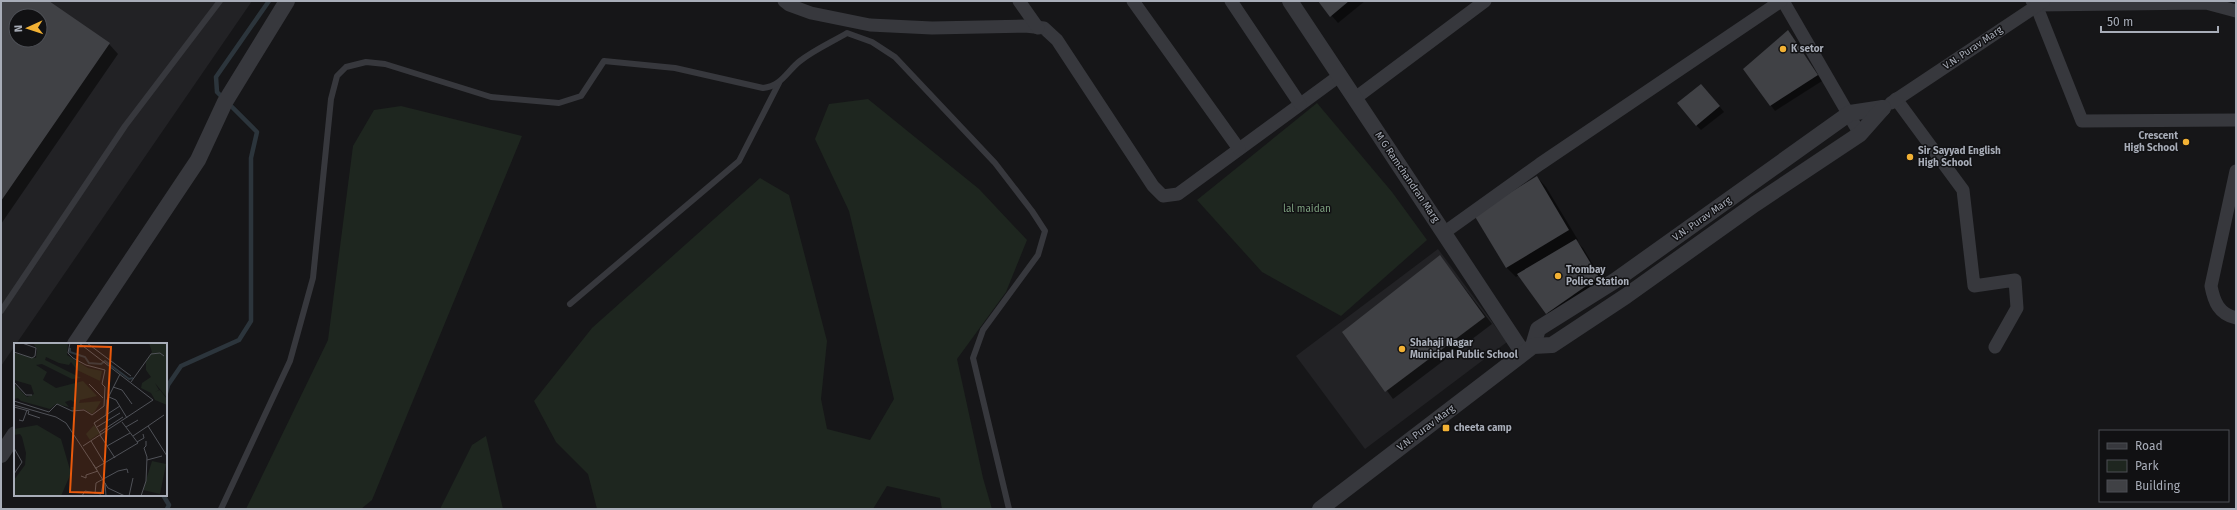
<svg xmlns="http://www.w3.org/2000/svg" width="2237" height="510" viewBox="0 0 2237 510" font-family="'Fira Sans',sans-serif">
	<rect width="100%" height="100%" fill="#161618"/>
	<g fill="#222225" fill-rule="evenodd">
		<path d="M1 1H252L1 366ZM16 16H40V40H16Z"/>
		<path d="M1438 249 1507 342 1365 449 1296 356Z"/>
	</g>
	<g fill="#1e261f">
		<path d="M868 99 979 189 1027 240 1006 292 957 359 983 478 992 509H942L940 498 887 486 873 509H597L588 474 556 442 534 401 592 328 760 178 789 195 827 341 821 399 827 429 870 440 894 399 849 211 815 139 829 104Z"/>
		<path d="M1317 103 1392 192 1427 240 1341 316 1262 272 1197 200Z"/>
		<path d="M401 106 522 136 372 500 361 509H246L328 340 353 146 374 110Z"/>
		<path d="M486 436 503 509H440L472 445Z"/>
	</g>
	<g fill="#0007" fill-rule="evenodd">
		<path d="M1 1H47L109 44 118 54 1 224ZM16 16H40V40H16Z"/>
		<path d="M1319 1H1365L1338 23Z"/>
		<path d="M1788 31 1822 81 1775 111 1744 69Z"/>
		<path d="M1706 90 1724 112 1701 130 1696 125Z"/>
		<path d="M1537 177 1546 187 1578 240 1576 241 1583 248 1605 285 1554 321 1519 275 1516 277 1507 268 1475 215Z"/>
		<path d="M1440 256 1492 324 1393 399 1344 332Z"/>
	</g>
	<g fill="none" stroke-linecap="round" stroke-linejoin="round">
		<g stroke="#2c353c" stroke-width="4.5">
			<path d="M166 393 168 385 181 366 239 340 251 321V158L257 132 217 92 216 77 269 1"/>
			<path d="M163 495 169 505 167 509"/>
		</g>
	</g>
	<g fill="#404145" fill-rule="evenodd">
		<path d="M1 1H49L110 43 1 201ZM16 16H40V40H16Z"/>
		<path d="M1318 1H1349L1330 17Z"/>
		<path d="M1788 30 1818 75 1770 106 1743 69Z"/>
		<path d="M1701 84 1720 106 1696 126 1677 103Z"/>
		<path d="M1537 176 1569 230 1506 268 1474 215Z"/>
		<path d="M1576 239 1599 277 1546 314 1517 274Z"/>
		<path d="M1440 255 1485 317 1385 392 1342 332Z"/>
	</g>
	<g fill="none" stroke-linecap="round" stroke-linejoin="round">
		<g stroke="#37383d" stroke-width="6">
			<path d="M570 304 739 161 779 83"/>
			<path d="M1 311 125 126 220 1"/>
			<path d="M221 509 290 361 313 278 331 99 337 76 346 67 366 62 385 64 491 97 559 103 581 96 604 61 675 68 763 88C782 86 787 71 800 61 814 50 832 42 847 33L872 42 895 57 995 163 1032 211 1045 231 1038 255 983 330 973 358 1009 509"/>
		</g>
		<g stroke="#37383d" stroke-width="13">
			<path d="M784 1 789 5 811 13 870 25 932 28 1025 26 1044 28 1057 40 1153 186 1163 196 1178 194 1339 76"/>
			<path d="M1019 1 1038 28"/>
			<path d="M1133 1 1239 149"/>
			<path d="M1231 1 1300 104"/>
			<path d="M1783 1 1860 134"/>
			<path d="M2032 1 2036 5 2082 121 2236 120"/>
			<path d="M2036 5 2206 3 2236 11"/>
			<path d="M1354 99 1485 1"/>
			<path d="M1896 99 1963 190 1974 286 2015 280 2017 308 1995 347"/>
			<path d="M1891 103 2044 1"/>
			<path d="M2236 171 2211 286C2214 302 2219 314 2236 318"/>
			<path d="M1445 232 1540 164 1781 1"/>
		</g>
		<g stroke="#37383d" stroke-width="16">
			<path d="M1290 1C1368 118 1446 236 1523 353"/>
			<path d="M75 344 198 160 225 102 287 1"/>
			<path d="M1533 346 1538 329 1616 280 1850 113 1883 108"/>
			<path d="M1 455 15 434"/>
			<path d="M1320 509 1533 346 1552 345 1626 296 1755 204 1860 134 1883 108"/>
		</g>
	</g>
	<g fill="#f2b134" stroke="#111113" stroke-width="1.5">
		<circle cx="1783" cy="49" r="4"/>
		<circle cx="2186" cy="142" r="4"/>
		<circle cx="1910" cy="157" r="4"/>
		<circle cx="1558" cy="276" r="4"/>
		<circle cx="1402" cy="349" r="4"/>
		<rect x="1442" y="424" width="8" height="8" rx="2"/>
	</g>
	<g text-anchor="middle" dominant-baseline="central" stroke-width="3" stroke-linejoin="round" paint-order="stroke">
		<g font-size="10" fill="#a8adb8" stroke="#111113">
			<text transform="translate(1973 48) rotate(-34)">V.N. Purav Marg</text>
			<text transform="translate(1407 177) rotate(56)">M G Ramchandran Marg</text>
			<text transform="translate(1702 219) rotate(-35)">V.N. Purav Marg</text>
			<text transform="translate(1426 428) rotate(-37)">V.N. Purav Marg</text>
		</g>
		<g font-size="10" font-weight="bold" fill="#a8adb8" stroke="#111113" text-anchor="start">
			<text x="1791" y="49">K setor</text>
			<text x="2178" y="136" text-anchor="end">Crescent<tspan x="2178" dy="12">High School</tspan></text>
			<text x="1918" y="151">Sir Sayyad English<tspan x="1918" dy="12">High School</tspan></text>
			<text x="1566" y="270">Trombay<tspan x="1566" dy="12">Police Station</tspan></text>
			<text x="1410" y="343">Shahaji Nagar<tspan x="1410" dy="12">Municipal Public School</tspan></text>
			<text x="1454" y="428">cheeta camp</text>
		</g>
		<g font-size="10" fill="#7fa381" stroke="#111113">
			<text x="1307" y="209">lal maidan</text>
		</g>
	</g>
	<g transform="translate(14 343)">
		<rect width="153" height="153" fill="#161618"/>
		<path d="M19 0H54L53 12 74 25 88 28 86 38 63 27 57 19 55 22 45 20 32 14 31 17 67 35 58 36 28 21 22 22 33 29 29 37 42 45 69 38 83 53 66 57 65 60 87 58 81 68 78 71 70 66 58 68 57 64H61L62 61 57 57 51 59 55 64 42 61 36 66 7 58 4 55 0 56V41L13 54 20 51 17 42 0 37V10L22 15 23 6ZM135 0H153V55L141 40 145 47 141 49 146 47 153 56V62L141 57 137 50 127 45 128 40 137 34 132 27V19L138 9ZM23 82 47 96 57 130 47 153H0V137L11 122 12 110 8 94 6 91 0 92V86ZM80 82 86 90 76 97 72 91ZM138 118 152 121 146 151 129 147Z" fill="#1e261f"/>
		<path fill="none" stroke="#2c353c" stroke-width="2" d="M56 5V9L71 14 75 20 87 21 91 18 115 36 119 35"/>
		<path fill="none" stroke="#505258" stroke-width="1" d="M65 0 139 57 69 103M73 0 117 33M0 9 18 15 21 13 22 5 8 0M0 39 12 52H18M117 39 137 11 146 10 150 13M75 41 89 55M99 44 108 47 118 61M95 54 102 57 113 75M0 58 35 69 43 61 58 68 70 67 78 72 90 63 91 44 88 41 91 27 72 22 59 15 54 10 56 0M0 62 42 74 52 80 83 127M0 64 15 68 14 71 26 75M92 72 106 63M5 77 9 78 13 67M134 83 150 72M83 84 106 70M112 84 124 77M86 89 109 74M86 92 101 115M87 92 80 80 92 72 93 57 106 31M119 93 134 83 153 113M77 98 91 121M123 99 130 95 129 91M93 103 116 90M0 105 8 119 0 131M133 117 148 113M79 121 94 145 111 153M82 125 124 100 108 79M67 133 72 135V132L84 128M91 140 92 153M81 151 82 140 104 128 113 126 114 130M68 153 71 148 87 151 90 138M115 153 119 135M127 153 132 138 133 114 130 105 132 103V98"/>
		<path fill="#e8590c" fill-opacity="0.15" stroke="#e8590c" stroke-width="2" d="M64 3 97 4 89 150 56 149Z"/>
		<rect width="153" height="153" fill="none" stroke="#a8adb8" stroke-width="2"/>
	</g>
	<rect width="2237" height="510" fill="none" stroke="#a8adb8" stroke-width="4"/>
	<rect x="2099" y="430" width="130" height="72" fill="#111113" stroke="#4d4f55"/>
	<rect x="2107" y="443" width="20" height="6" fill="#37383d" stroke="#4d4f55"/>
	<text x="2135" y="450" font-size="12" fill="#a8adb8">Road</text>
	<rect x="2107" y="460" width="20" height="12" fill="#1e261f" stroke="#4d4f55"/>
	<text x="2135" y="470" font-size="12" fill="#a8adb8">Park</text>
	<rect x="2107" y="480" width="20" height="12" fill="#404145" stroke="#4d4f55"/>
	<text x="2135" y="490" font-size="12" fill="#a8adb8">Building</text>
	<g transform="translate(28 28) rotate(267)"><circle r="19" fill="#111113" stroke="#4d4f55"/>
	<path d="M0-3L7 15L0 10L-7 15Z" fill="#f2b134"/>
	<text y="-6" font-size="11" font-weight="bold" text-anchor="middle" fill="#a8adb8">N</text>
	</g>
	<path d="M2101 26v6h117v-6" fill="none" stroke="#a8adb8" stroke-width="2"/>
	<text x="2107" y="26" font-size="12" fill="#a8adb8" stroke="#111113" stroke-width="3" paint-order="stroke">50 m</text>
</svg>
